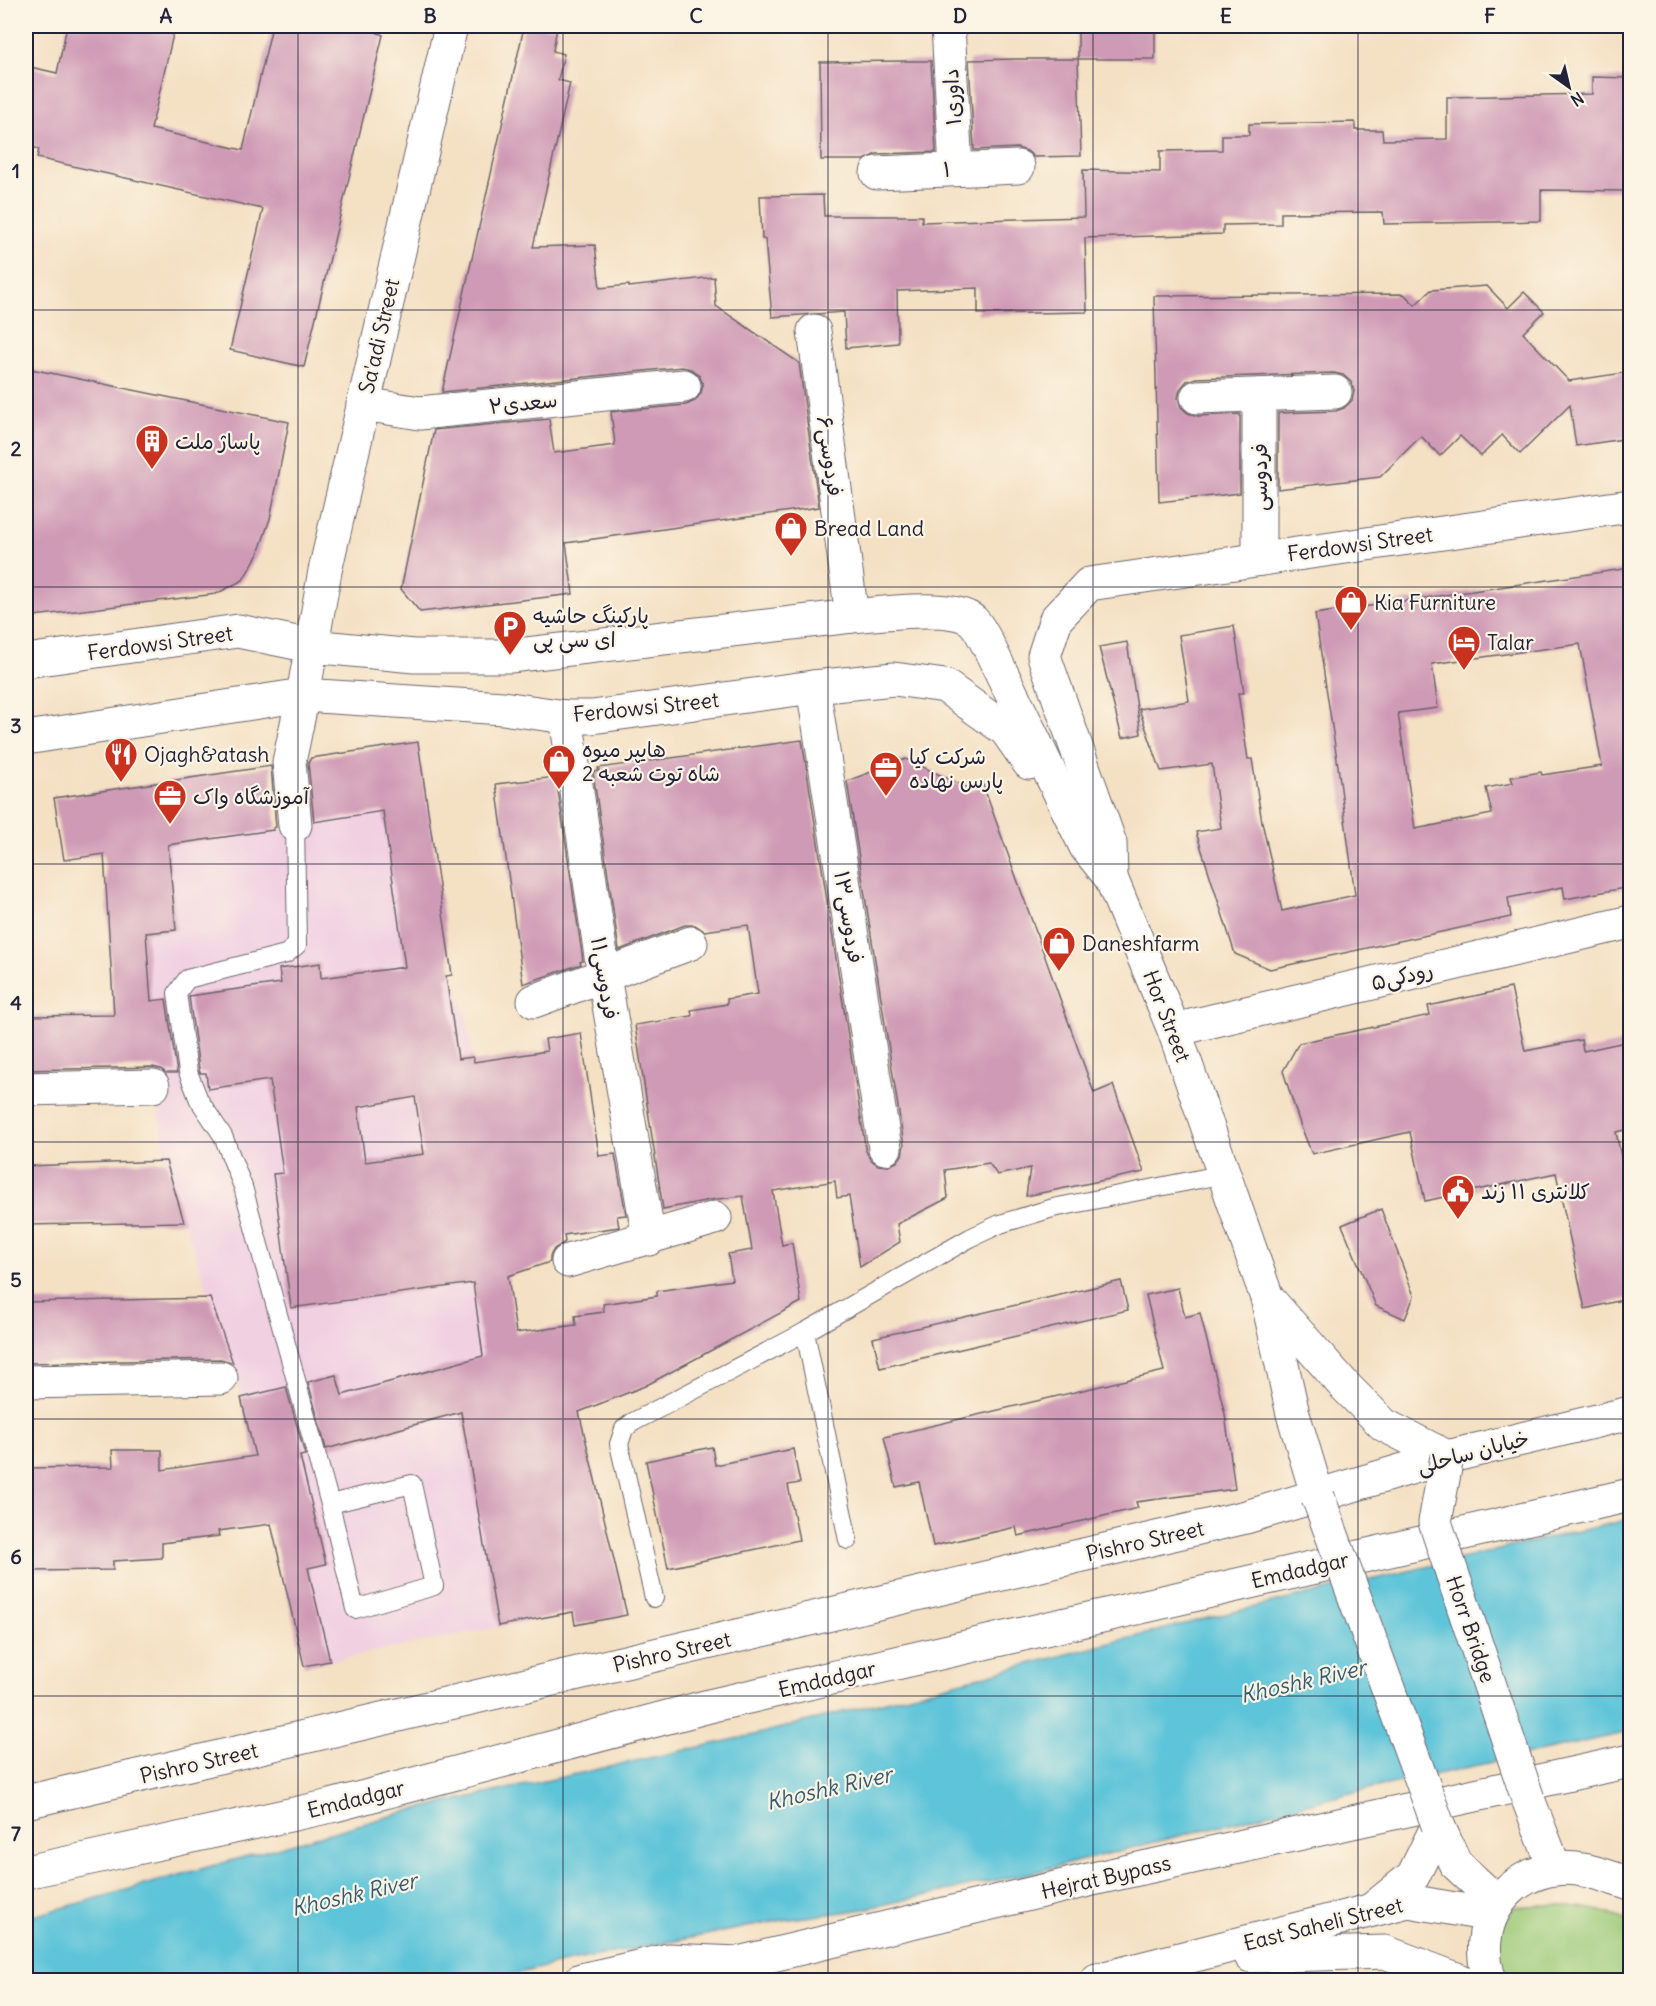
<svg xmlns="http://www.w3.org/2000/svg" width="1656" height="2006" viewBox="0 0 1656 2006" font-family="Delius,'Playpen Sans Arabic',sans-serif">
	<rect width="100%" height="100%" fill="#fcf5e5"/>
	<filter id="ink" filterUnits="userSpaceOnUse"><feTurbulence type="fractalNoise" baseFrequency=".0167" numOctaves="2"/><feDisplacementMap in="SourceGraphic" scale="12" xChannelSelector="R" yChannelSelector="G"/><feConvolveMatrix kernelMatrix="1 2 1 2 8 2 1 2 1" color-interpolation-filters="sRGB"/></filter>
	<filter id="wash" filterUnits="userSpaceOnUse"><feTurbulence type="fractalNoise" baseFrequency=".008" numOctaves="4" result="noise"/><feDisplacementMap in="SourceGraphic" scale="24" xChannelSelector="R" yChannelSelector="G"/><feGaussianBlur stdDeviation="1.35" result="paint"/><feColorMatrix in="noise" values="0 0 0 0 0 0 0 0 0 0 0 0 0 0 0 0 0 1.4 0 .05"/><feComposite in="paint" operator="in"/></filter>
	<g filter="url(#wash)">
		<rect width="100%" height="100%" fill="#f4e0c3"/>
		<path fill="#f1d0e2" d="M428 804 452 975 466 1014 473 1057 508 1276 529 1433 560 1615 304 1666 233 1363 184 1222 166 1161 157 1099 140 849 273 830Z"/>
		<path fill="#9cca78" stroke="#5f765a" stroke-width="1.5" d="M1543 1905C1576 1906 1601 1907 1630 1923V1969L1622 1980H1510L1491 1960V1942L1514 1907Z"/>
		<path fill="#5dc4d9" stroke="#40738a" stroke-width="1.5" d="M1630 1519V1732L1359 1791 1035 1872 858 1910 783 1920 565 1962 490 1980H26V1918L412 1810 754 1735 1200 1620Z"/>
		<g id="blocks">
			<g fill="#cf9ab5" fill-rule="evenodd">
				<path d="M67 26H175L151 129 243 150 272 26H363L383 35 304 367 230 350 263 209 37 158 39 149 26 146V66L57 73Z"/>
				<rect x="1078" y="26" width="77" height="33"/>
				<path d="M524 27H557L553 51 564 54 558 80 570 83 533 247 595 245 600 288 629 285V287L714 277 716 306 799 363 819 507 566 543 573 594 420 612 401 589 434 430 549 419 554 453 615 445 611 412 686 405 695 401 701 393 703 384 699 375 691 369 682 367 442 392Z"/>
				<path d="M1017 59H1078L1081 156 1034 157 1027 151 1017 148 974 150 969 60Z"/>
				<path d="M903 61H931L936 152 876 154 865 160H821L820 62Z"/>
				<path d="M1592 77 1630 78V191L1541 190V221L1384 224 1383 212 1281 213V224L1223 225V234L1085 238 1087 312 978 314V288L897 291 898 343 846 348 844 312 772 317 765 239H762L760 196 823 195 824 216H922V222L1084 217 1083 170 1160 172V151L1222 150V135H1249V124L1355 122V130H1382L1383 140 1447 139V97L1592 94Z"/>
				<path d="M1487 286 1508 308 1524 292 1544 312 1523 333 1569 381 1630 372V438L1576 446 1570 405 1520 454 1502 435 1481 456 1460 436 1440 456 1421 436 1380 477 1278 489V413L1336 411 1344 408 1352 400 1354 391 1351 382 1343 375 1334 373 1196 378 1187 381 1180 389 1178 398 1181 407 1188 413 1198 416 1240 414V493L1159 502 1154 296 1404 294 1415 305 1431 290Z"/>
				<path d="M26 368 289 422 270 519 258 554 243 580 216 594 26 617Z"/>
				<path d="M1630 568V887L1565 899 1563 887 1508 898 1511 917 1270 969 1235 954 1196 832 1221 828 1212 764 1161 771 1139 709 1189 701 1179 635 1234 626 1244 693H1238L1248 759H1252L1262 822 1282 911 1355 895 1338 766 1315 614ZM1580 644 1602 766 1542 775 1541 772 1511 777 1513 783 1486 788 1492 814 1415 829 1398 713 1438 708 1432 664Z"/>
				<path d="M1127 642 1141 734 1122 738 1099 647Z"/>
				<path d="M802 740 866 1151 870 1159 878 1165 888 1166 897 1162 902 1155 904 1145 847 781 906 759 972 790 983 785 1094 1093 1113 1085 1144 1172 1026 1196 1030 1168 997 1175 989 1163 945 1170 948 1198 897 1224 900 1242 860 1267 849 1196 837 1198 835 1181 773 1191 782 1245 792 1243 801 1302 645 1386 579 1412 627 1615 575 1625 573 1612 498 1626 461 1412 326 1449 308 1382 336 1375 342 1395 483 1356 473 1283 291 1308 273 1174 283 1173 270 1080 208 1089 206 1073H200L199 1069 189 996 281 983 279 969 320 963 321 978 405 967 383 811 314 822 308 763 311 758 418 742 452 975 446 976 458 1059 473 1057 474 1062 547 1051 545 1039 581 1033 599 1156 615 1154 626 1215 617 1216 619 1227 564 1235 565 1242 554 1249 550 1256V1262L508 1276 516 1333 576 1325 575 1316 604 1312 603 1304 657 1296V1291L732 1280 728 1254 752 1250 743 1196 710 1200 663 1209 635 1025 692 1016 691 1010 727 1004V999L758 994 748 925 704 931 695 925H685L619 950 593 772 599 771 598 768ZM415 1097 424 1154 365 1162 358 1107Z"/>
				<path d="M271 766 276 827 273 828V830L168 845 176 930 146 933 151 1001 166 999 177 1073H166L161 1069 153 1067 26 1070V1016L114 1015 104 854 64 860 54 798Z"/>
				<path d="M556 777 583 961 580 962 581 964 523 984 496 784Z"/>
				<path d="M1511 988 1525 1051 1581 1040 1583 1051 1630 1041V1129L1616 1132 1630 1201V1298L1585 1309 1556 1173 1425 1201 1410 1132 1312 1154 1300 1124 1283 1071 1299 1043 1430 1015 1428 1006Z"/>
				<path d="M166 1161 184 1222 26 1225V1166Z"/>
				<path d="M1381 1209 1414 1296 1405 1319 1376 1306 1342 1225Z"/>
				<path d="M1121 1281 1128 1310 880 1368 873 1338Z"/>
				<path d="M1178 1288 1185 1317 1200 1313 1225 1414 1235 1489 1136 1502 1138 1508 1018 1536 1016 1527 933 1546 919 1482 896 1487 884 1437 1164 1371 1146 1295Z"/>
				<path d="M210 1298 233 1363 221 1359 26 1363V1302Z"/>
				<path d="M286 1387 305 1455 300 1456 326 1564 308 1568 330 1661 304 1666 271 1524 218 1531 219 1536 162 1543V1558L113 1561V1570L26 1571V1468L113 1467 112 1450H162V1470L255 1456 241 1398Z"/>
				<path d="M712 1447 715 1465 793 1449 800 1483 788 1485 799 1540 668 1568 646 1461Z"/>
			</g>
		</g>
	</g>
	<g filter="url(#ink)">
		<use href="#blocks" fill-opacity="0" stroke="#6c646b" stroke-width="1.5"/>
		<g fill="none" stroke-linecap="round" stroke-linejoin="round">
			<defs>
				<g id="lane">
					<path d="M295 825 297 945 286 954 187 979 177 993 188 1072 199 1100 223 1136 243 1187 330 1504 355 1609 434 1586 412 1484 330 1504"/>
					<path d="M805 1332 848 1540"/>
					<path d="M654 1598 619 1444 624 1429 633 1422 805 1332 970 1238 1000 1224 1053 1208 1225 1174"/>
				</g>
				<g id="street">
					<path d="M948 26 956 169"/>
					<path d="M877 173 1018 167"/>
					<path d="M814 331 852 616"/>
					<path d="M1197 397 1335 392"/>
					<path d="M363 404 420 413 684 386"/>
					<path d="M1259 559V395"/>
					<path d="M813 687 885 1148"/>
					<path d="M566 717 604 976 649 1239"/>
					<path d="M295 825 289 762 303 695"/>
					<path d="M534 1001 691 943"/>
					<path d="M1174 1030 1630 922"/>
					<path d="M26 1089 153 1086"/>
					<path d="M568 1261 715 1218"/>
					<path d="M26 1382 221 1378"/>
				</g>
				<g id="secondary">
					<path d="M26 661 238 631 311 646 414 656H510L852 616C878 614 953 603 973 621 979 627 984 637 988 645L1086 847 1111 878 1174 1030 1267 1298 1293 1414 1318 1497"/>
					<path d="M303 695 325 571 451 26"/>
					<path d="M26 738 303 695 503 708 566 717H592L813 687 894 679 945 686 1006 730 1029 763"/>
					<path d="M1111 878 1110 843 1044 656 1056 619 1089 584 1630 506"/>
					<path d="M1269 1300 1344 1385 1384 1425 1447 1457"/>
					<path d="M1528 1799 1555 1869"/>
					<path d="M26 1802 1246 1517 1447 1457 1630 1413"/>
					<path d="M1438 1825 1455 1863 1497 1902"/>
					<path d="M26 1872 331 1806 713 1705 1630 1495"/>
					<path d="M1375 1907 1413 1876 1438 1825"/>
					<path d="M1251 1956 1385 1952 1459 1980"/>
					<path d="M581 1980 668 1960 738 1963 1097 1878 1630 1761"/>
					<path d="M1097 1980 1408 1901 1491 1915"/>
					<path d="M1490 1980C1472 1930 1499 1878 1554 1869 1580 1865 1606 1876 1630 1884"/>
				</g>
			</defs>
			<use href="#lane" stroke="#6c646b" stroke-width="20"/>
			<use href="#street" stroke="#6c646b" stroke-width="35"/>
			<use href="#secondary" stroke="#6c646b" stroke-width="35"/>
			<use href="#lane" stroke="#fff" stroke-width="18"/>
			<use href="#street" stroke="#fff" stroke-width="33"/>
			<use href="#secondary" stroke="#fff" stroke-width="33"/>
			<defs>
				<g id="secondary-bridge">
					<path d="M1447 1457 1435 1522 1528 1799"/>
					<path d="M1318 1497 1438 1825"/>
				</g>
			</defs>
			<use href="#secondary-bridge" stroke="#6c646b" stroke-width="35" stroke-linecap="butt"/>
			<use href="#secondary-bridge" stroke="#fff" stroke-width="33"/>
		</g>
	</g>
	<path fill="none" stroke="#22223b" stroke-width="1.5" stroke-opacity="0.55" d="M298 26V1980M563 26V1980M828 26V1980M1093 26V1980M1358 26V1980M26 310H1630M26 587H1630M26 864H1630M26 1142H1630M26 1419H1630M26 1696H1630"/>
	<defs>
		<symbol id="building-pin" viewBox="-11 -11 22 30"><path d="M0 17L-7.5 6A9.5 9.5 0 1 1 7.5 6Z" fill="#c8321e" stroke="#fcf5e5"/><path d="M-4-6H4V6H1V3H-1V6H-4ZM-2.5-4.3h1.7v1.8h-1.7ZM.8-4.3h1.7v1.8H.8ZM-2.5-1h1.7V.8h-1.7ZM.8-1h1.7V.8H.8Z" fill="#fff"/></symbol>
		<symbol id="shop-pin" viewBox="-11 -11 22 30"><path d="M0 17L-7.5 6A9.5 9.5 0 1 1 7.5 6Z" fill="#c8321e" stroke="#fcf5e5"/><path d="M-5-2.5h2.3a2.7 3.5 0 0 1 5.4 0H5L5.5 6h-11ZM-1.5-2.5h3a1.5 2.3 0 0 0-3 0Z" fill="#fff"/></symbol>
		<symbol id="parking-pin" viewBox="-11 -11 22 30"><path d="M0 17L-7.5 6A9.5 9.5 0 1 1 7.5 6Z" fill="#c8321e" stroke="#fcf5e5"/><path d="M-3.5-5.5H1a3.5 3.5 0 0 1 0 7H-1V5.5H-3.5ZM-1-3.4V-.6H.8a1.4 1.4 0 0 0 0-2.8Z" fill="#fff"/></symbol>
		<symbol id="hotel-pin" viewBox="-11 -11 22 30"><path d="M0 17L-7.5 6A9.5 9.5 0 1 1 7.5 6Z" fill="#c8321e" stroke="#fcf5e5"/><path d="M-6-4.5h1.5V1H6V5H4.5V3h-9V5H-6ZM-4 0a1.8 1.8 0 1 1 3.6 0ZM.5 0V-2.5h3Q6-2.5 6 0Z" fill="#fff"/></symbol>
		<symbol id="restaurant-pin" viewBox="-11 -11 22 30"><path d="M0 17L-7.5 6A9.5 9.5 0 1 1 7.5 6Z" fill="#c8321e" stroke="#fcf5e5"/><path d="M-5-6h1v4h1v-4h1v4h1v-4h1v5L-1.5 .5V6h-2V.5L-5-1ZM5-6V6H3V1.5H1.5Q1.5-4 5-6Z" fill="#fff"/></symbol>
		<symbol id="office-pin" viewBox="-11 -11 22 30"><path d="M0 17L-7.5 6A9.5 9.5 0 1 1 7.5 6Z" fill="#c8321e" stroke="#fcf5e5"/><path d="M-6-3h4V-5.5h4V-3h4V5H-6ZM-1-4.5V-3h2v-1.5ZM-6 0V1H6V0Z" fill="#fff"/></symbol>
		<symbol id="civic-pin" viewBox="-11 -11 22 30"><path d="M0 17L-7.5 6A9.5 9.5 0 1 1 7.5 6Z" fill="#c8321e" stroke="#fcf5e5"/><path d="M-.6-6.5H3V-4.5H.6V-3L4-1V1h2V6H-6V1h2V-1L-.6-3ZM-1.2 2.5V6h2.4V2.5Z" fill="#fff"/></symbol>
	</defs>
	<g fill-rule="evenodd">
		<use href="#building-pin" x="133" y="422" width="38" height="52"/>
		<use href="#shop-pin" x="772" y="509" width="38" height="52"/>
		<use href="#shop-pin" x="1332" y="583" width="38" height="52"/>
		<use href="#parking-pin" x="491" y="608" width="38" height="52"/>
		<use href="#hotel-pin" x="1445" y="623" width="38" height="52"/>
		<use href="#restaurant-pin" x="102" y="735" width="38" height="52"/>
		<use href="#shop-pin" x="540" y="742" width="38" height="52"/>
		<use href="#office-pin" x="867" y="749" width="38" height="52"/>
		<use href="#office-pin" x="151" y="777" width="38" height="52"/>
		<use href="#shop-pin" x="1040" y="924" width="38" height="52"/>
		<use href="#civic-pin" x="1439" y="1172" width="38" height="52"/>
	</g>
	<g text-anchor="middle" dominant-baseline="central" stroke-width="4.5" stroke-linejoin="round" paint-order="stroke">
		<g font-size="21" fill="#22223b" stroke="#fcf5e5">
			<text transform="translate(952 97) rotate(-93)">داوری۱</text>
			<text transform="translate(947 169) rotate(-3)">۱</text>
			<text transform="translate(379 336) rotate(-77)">Sa'adi Street</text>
			<text transform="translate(523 403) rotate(-6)">سعدی۲</text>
			<text transform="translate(830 456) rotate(82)">فردوسی۶</text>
			<text transform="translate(1259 477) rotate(-90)">فردوسی</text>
			<text transform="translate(1360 544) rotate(-8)">Ferdowsi Street</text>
			<text transform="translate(160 643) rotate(-8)">Ferdowsi Street</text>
			<text transform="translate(646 707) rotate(-6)">Ferdowsi Street</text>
			<text transform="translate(849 917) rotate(81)">فردوسی۱۳</text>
			<text transform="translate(1402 976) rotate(-13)">رودکی۵</text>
			<text transform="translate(605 978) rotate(81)">فردوسی۱۱</text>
			<text transform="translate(1167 1016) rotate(69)">Hor Street</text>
			<text transform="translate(1473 1452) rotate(-15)">خیابان ساحلی</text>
			<text transform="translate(1145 1541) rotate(-13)">Pishro Street</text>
			<text transform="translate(1300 1570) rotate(-13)">Emdadgar</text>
			<text transform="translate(1471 1629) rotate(71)">Horr Bridge</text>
			<text transform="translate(672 1652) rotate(-13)">Pishro Street</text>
			<text transform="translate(827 1679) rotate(-13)">Emdadgar</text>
			<text transform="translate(199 1763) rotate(-13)">Pishro Street</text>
			<text transform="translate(356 1799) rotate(-14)">Emdadgar</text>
			<text transform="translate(1106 1877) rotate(-13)">Hejrat Bypass</text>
			<text transform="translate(1323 1924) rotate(-14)">East Saheli Street</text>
		</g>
		<g font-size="21" fill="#22223b" stroke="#fcf5e5" text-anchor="start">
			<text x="175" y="441">پاساژ ملت</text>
			<text x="814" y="528">Bread Land</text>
			<text x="1374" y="602">Kia Furniture</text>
			<text x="533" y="615">پارکینگ حاشیه<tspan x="533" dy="24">ای سی پی</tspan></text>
			<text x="1487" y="642">Talar</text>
			<text x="582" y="749">هایپر میوه<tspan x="582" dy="24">شاه توت شعبه 2</tspan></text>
			<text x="144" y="754">Ojagh&amp;atash</text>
			<text x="909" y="756">شرکت کیا<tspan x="909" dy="24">پارس نهاده</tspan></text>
			<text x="193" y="796">آموزشگاه واک</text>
			<text x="1082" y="943">Daneshfarm</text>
			<text x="1481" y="1191">کلانتری ۱۱ زند</text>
		</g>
		<g font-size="22" font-style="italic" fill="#375b72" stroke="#fcf5e5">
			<text transform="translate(1303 1681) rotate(-13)">Khoshk River</text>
			<text transform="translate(829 1788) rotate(-13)">Khoshk River</text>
			<text transform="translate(354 1894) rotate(-13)">Khoshk River</text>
		</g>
	</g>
	<rect width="1656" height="2006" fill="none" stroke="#fcf5e5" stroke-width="66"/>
	<g transform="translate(1569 87) rotate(146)" stroke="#fcf5e5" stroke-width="4.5" paint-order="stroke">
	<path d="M0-4.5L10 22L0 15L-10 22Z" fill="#22223b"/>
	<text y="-9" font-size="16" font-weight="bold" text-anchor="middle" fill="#22223b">N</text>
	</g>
	<rect x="33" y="33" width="1590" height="1940" fill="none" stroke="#22223b" stroke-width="2"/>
	<g font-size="20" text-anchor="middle" font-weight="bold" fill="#22223b">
		<text x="166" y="23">A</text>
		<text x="430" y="23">B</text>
		<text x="696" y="23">C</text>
		<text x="960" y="23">D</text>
		<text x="1226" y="23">E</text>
		<text x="1490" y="23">F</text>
		<text x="16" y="178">1</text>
		<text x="16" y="456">2</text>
		<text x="16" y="733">3</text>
		<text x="16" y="1010">4</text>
		<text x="16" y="1287">5</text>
		<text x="16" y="1564">6</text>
		<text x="16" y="1841">7</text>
	</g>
</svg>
